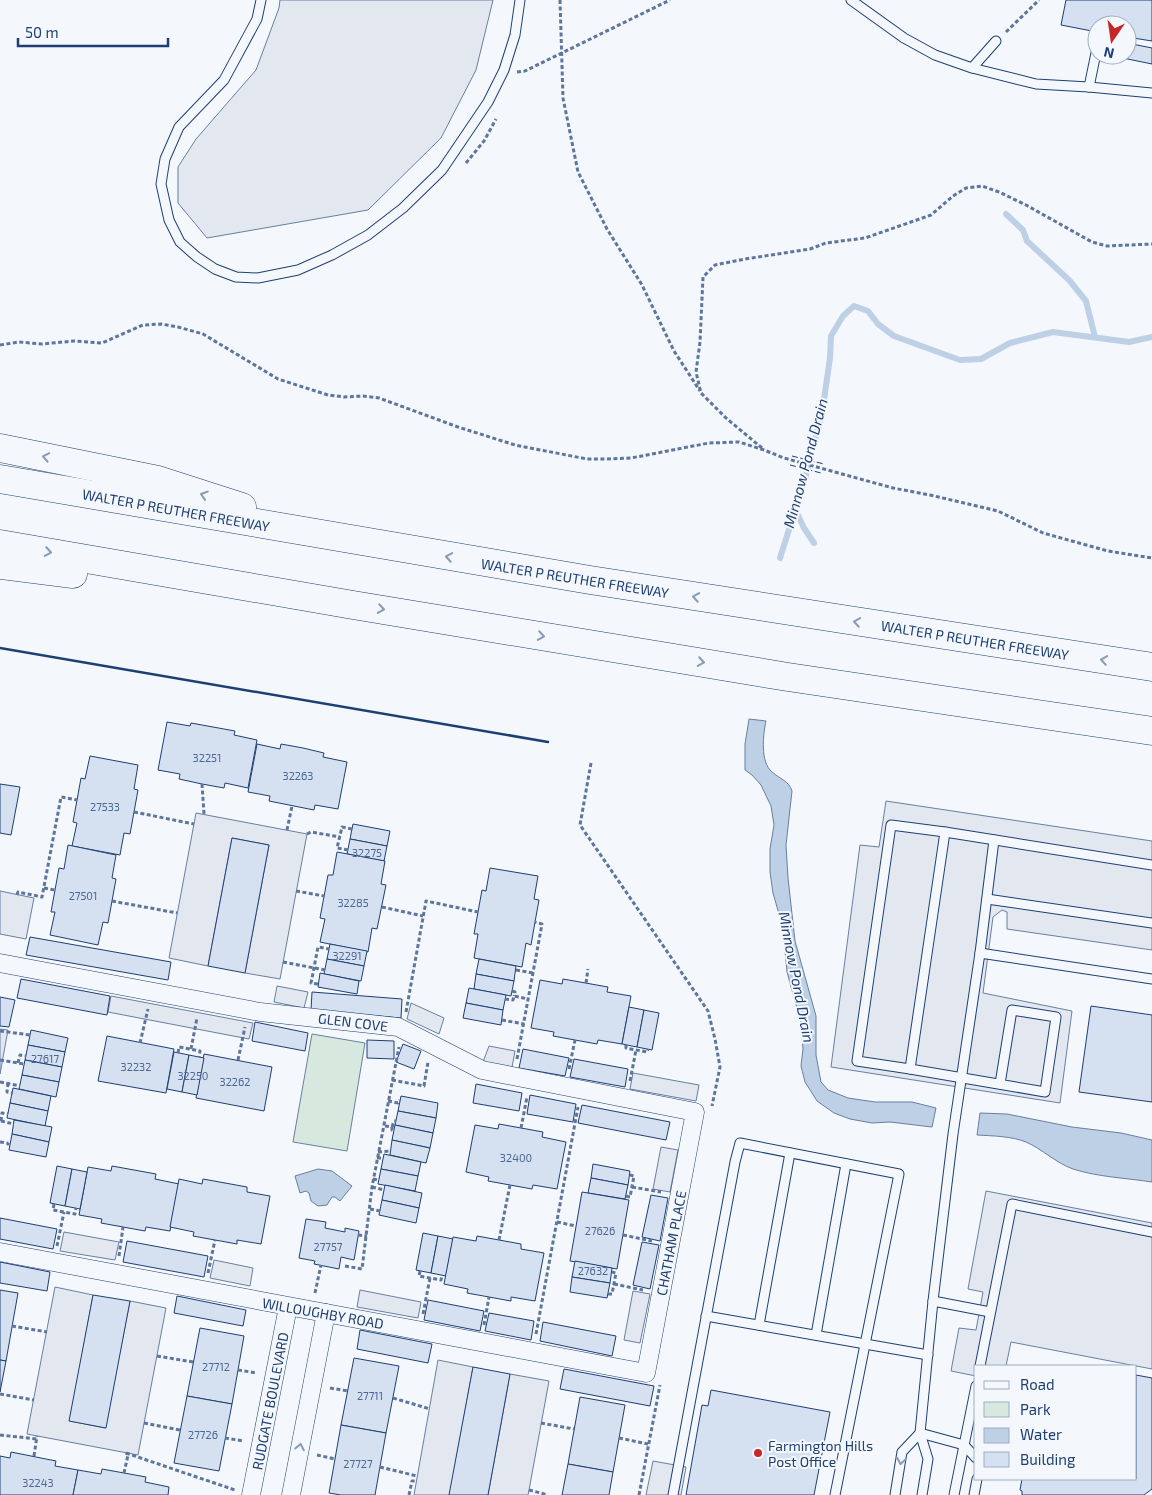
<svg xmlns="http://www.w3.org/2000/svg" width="1152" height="1495" viewBox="0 0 1152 1495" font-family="'Exo 2',sans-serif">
	<rect width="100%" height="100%" fill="#f4f7fb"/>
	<path fill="#d7e8df" stroke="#687fa3" d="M312 1034 365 1043 347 1151 293 1142Z"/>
	<g fill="#e3e8f0" stroke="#687fa3">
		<path d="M280 0H493L476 70 441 138 368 210 207 238 178 203V167L196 139 256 70 279 8Z"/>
		<path d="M886 801 1152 841V950L1007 929V912L1002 910 993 917 983 993 1072 1011 1060 1103 831 1067 860 845 879 847Z"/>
		<path d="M196 813 307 834 280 979 245 973 269 845 232 838 208 966 169 958Z"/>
		<path d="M0 891 34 898 26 939 0 934Z"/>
		<path d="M277 986 308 992 304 1008 274 1002Z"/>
		<path d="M111 996 253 1023 249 1039 108 1012Z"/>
		<path d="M411 1003 444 1018 439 1034 407 1019Z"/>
		<path d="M0 1029 8 1030 0 1074Z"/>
		<path d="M489 1046 515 1051 512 1067 483 1062Z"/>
		<path d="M633 1073 699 1085 696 1101 630 1089Z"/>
		<path d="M661 1147 678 1150 670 1192 653 1189Z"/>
		<path d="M986 1191 1152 1223V1369L1011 1342 1006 1366H976V1376L951 1371 959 1328 976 1330 983 1292 968 1289Z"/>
		<path d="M64 1232 119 1242 115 1260 60 1251Z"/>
		<path d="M214 1260 253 1268 250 1286 210 1278Z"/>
		<path d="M55 1287 93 1295 70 1421 105 1428 130 1301 166 1308 138 1455 27 1434Z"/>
		<path d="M360 1290 421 1302 418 1318 357 1307Z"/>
		<path d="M633 1291 650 1294 640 1343 624 1340Z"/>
		<path d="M438 1360 473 1367 450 1494 452 1495H414Z"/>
		<path d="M510 1374 549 1381 529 1490 528 1495H488Z"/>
		<path d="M653 1461 686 1467 681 1495H646Z"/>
	</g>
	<g fill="#bed0e5" stroke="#687fa3">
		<path d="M749 719 766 721C763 735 760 762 772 772 780 779 789 781 792 791L786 845 788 878 795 941 816 1016V1055L821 1082 828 1090 848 1098 875 1102H912L936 1108 932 1127 890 1122 872 1123 850 1119 834 1113 817 1101 805 1082 801 1066 803 1049 801 1023 787 972 783 928 773 893 770 872V849L774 825 771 806 761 785 752 775 745 770V744Z"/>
		<path d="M980 1113 1007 1114 1072 1127 1121 1133 1152 1140V1182C1126 1178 1098 1177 1073 1169 1056 1163 1042 1149 1026 1142 1011 1136 993 1136 977 1135Z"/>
		<path d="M318 1169 332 1171 352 1186 340 1201 335 1197H332L327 1205 318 1206 311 1201 309 1193 306 1191 300 1193 295 1176Z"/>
	</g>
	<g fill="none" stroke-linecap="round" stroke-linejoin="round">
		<g stroke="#bed0e5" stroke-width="6">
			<path d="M1006 214 1023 230 1027 241 1069 280 1086 301 1095 337"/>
			<path d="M795 509 804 528 814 543"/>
			<path d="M780 558 805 479 822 413 830 358 831 336 843 316 854 306 868 311 878 324 894 336 960 360 981 359 1010 343 1053 332 1129 342 1152 337"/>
		</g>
	</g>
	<g fill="#d5e0f0" stroke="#1d3f73">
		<path d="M1066 0H1152V41L1127 37V25H1097V32L1061 25Z"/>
		<path d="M1127 43 1152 48V64L1113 56V55H1127Z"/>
		<path d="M167 722 190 726 191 723 235 731 234 735 257 740 248 788 225 783 224 788 202 784 179 779 180 774 158 770Z"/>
		<path d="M257 744 280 749 281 744 303 748 324 753 323 757 347 762 338 809 315 805 314 810 269 801 270 796 248 792Z"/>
		<path d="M90 756 138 765 134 789 138 790 130 834 124 833 120 855 72 846 77 823 73 822 81 778 85 779Z"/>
		<path d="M0 784 20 787 11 835 0 833Z"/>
		<path d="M353 824 390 831 387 846 350 839Z"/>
		<path d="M232 838 269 845 245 973 208 966Z"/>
		<path d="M350 839 387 846 384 861 347 854Z"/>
		<path d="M68 845 116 855 112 878 116 879 108 923 103 922 98 945 50 935 55 912H51L59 868 64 869Z"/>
		<path d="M337 852 385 861 381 884 386 885 377 929 372 928 368 952 320 942 325 919 320 918 328 875H333Z"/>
		<path d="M490 868 538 876 534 899 539 900 535 922 531 945 526 943 522 967 474 958 478 934H474L482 890 486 891Z"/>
		<path d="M30 937 171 962 168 980 26 955Z"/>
		<path d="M330 944 367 951 364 966 327 959Z"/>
		<path d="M327 959 364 966 361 981 324 974Z"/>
		<path d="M479 959 516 966 514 981 476 974Z"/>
		<path d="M320 973 359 981 357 994 318 987Z"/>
		<path d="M476 974 514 981 511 996 474 989Z"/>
		<path d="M21 979 110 996 107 1015 17 998Z"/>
		<path d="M563 979 608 987 607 992 631 996 622 1044 598 1040 597 1044 553 1036 554 1032 531 1028 540 980 562 984Z"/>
		<path d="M469 988 506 995 503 1010 466 1003Z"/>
		<path d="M312 992 402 999 401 1018 311 1010Z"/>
		<path d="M0 997 15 1000 9 1027 0 1026Z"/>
		<path d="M466 1003 503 1010 501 1025 463 1018Z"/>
		<path d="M1091 1006 1152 1015V1102L1079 1092Z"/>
		<path d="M629 1007 644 1010 637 1047 622 1044Z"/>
		<path d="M644 1010 659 1013 652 1050 637 1047Z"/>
		<path d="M255 1022 308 1033 305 1051 252 1041Z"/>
		<path d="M31 1030 68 1038 65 1052 28 1045Z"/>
		<path d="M107 1036 174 1049 166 1093 98 1081Z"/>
		<path d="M367 1040 394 1041V1059L367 1058Z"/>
		<path d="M403 1044 421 1051 414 1069 396 1062Z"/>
		<path d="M28 1045 65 1052 62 1067 25 1060Z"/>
		<path d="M523 1049 569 1058 565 1076 519 1068Z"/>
		<path d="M174 1052 189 1055 182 1092 167 1089Z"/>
		<path d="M204 1054 272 1067 264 1111 196 1098Z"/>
		<path d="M189 1055 204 1058 197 1095 182 1092Z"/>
		<path d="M574 1059 628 1069 625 1087 570 1077Z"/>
		<path d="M25 1060 62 1067 59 1082 22 1075Z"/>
		<path d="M22 1075 59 1082 56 1097 19 1089Z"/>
		<path d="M476 1084 522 1093 519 1111 473 1103Z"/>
		<path d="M13 1088 51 1096 48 1111 10 1103Z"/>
		<path d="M530 1095 576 1104 573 1122 527 1114Z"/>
		<path d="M401 1096 438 1103 436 1118 398 1111Z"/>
		<path d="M10 1103 48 1111 45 1126 7 1118Z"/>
		<path d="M582 1105 670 1122 666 1140 578 1123Z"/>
		<path d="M398 1111 436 1118 433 1133 395 1125Z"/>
		<path d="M14 1120 52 1127 49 1142 12 1134Z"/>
		<path d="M499 1124 543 1132 542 1137 566 1142 557 1189 533 1185 532 1189 488 1181 489 1177 466 1172 475 1125 498 1129Z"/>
		<path d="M395 1125 433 1133 430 1148 392 1140Z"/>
		<path d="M12 1134 49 1142 46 1157 9 1150Z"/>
		<path d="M392 1140 430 1148 426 1163 390 1155Z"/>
		<path d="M384 1154 421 1162 418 1176 381 1169Z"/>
		<path d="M593 1164 630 1171 628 1185 591 1178Z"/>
		<path d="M57 1166 72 1169 65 1206 50 1203Z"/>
		<path d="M112 1166 156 1174 155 1179 179 1184 170 1231 146 1227 145 1231 101 1223 102 1219 79 1215 88 1167 111 1171Z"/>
		<path d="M72 1169 87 1172 80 1209 65 1206Z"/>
		<path d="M381 1169 418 1176 415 1191 378 1184Z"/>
		<path d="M591 1178 628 1185 625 1199 588 1193Z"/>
		<path d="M179 1179 202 1184 203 1179 247 1187V1192L270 1196 261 1244 237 1240V1244L193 1236 194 1232 170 1227Z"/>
		<path d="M385 1185 422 1193 419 1208 382 1200Z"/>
		<path d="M582 1192 629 1200 617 1269 570 1261Z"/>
		<path d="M651 1195 668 1198 660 1241 642 1237Z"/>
		<path d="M382 1200 419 1208 416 1223 379 1215Z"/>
		<path d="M0 1218 57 1229 53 1249 0 1239Z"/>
		<path d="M306 1219 326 1222 325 1228 345 1232V1228L359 1231 354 1260 341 1257 339 1269 314 1264 315 1261 299 1258Z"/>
		<path d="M423 1233 438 1236 431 1273 416 1270Z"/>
		<path d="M438 1236 453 1239 446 1276 431 1273Z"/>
		<path d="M477 1236 521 1244V1249L544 1253 535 1301 511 1297V1301L467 1293 468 1289 444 1284 453 1237 476 1241Z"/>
		<path d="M127 1241 208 1256 204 1277 123 1262Z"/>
		<path d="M642 1242 659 1245 650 1289 633 1285Z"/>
		<path d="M575 1261 612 1268 610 1283 572 1277Z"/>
		<path d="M0 1262 50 1272 47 1291 0 1283Z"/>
		<path d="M572 1277 610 1283 607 1298 570 1292Z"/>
		<path d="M0 1290 18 1293 6 1361 0 1360Z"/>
		<path d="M93 1295 130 1301 106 1428 69 1421Z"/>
		<path d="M177 1296 246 1310 243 1326 174 1313Z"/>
		<path d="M428 1300 484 1311 480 1331 424 1320Z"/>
		<path d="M489 1313 534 1321 531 1340 485 1331Z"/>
		<path d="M543 1322 616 1336 612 1356 540 1341Z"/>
		<path d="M200 1328 244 1336 232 1404 187 1396Z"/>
		<path d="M360 1330 432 1344 428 1363 357 1349Z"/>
		<path d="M354 1358 399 1366 386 1433 341 1425Z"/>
		<path d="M0 1360 6 1361 0 1392Z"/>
		<path d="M473 1367 510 1374 488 1495H449Z"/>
		<path d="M564 1369 654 1386 650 1406 560 1389Z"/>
		<path d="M1136 1375 1152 1378V1489L1144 1495H1022V1491L1020 1490 1022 1479H1136Z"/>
		<path d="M711 1390 830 1412 814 1495H686L702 1405 708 1406Z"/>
		<path d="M187 1396 232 1404 219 1471 174 1463Z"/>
		<path d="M580 1397 625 1405 613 1472 568 1464Z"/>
		<path d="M341 1425 386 1433 375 1495H341L329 1493Z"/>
		<path d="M11 1452 56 1461 55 1466 78 1470 73 1495H0V1456L10 1458Z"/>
		<path d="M568 1464 613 1472 609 1495H562Z"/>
		<path d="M102 1469 146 1477 145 1482 169 1487 168 1495H73L78 1470 101 1474Z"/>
	</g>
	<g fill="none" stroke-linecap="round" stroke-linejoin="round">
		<defs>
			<g id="service">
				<path d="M261 0 257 19 224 80 179 127 165 159 161 184 169 220 180 242 197 257 215 269 236 277 258 278 298 270 332 255 368 235 403 208 442 170 488 102 504 70 515 35 520 0"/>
				<path d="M851 0 904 38 935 55 972 68 1036 84 1089 87 1152 93"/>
				<path d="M972 68 996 41"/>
				<path d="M1089 87 1097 48"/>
				<path d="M987 899 1152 923"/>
				<path d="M980 953 994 840"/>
				<path d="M910 1069 857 1061 891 825 945 832"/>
				<path d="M1000 1084 1012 1010 1056 1017 1045 1092 910 1069 945 832 1152 865"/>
				<path d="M933 1301 990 1312"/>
				<path d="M706 1316 928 1355"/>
				<path d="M759 1325 790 1153"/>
				<path d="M816 1335 846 1164"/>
				<path d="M980 1366 1012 1204 1152 1232"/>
				<path d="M920 1433 964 1445 976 1458"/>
				<path d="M673 1495 735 1162 740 1143 899 1174 835 1495"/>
				<path d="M895 1495 902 1452 920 1433"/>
				<path d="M922 1495 928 1459 920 1433 933 1301 953 1134 980 953 1152 979"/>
				<path d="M954 1495 976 1386"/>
				<path d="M974 1495 977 1479"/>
			</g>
			<g id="minor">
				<path d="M0 963 260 1012 398 1027 482 1070 695 1112 646 1373 0 1252"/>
				<path d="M251 1495 288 1307"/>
				<path d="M291 1495 326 1313"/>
			</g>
			<g id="motorway">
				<path d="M0 448 158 480 242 507"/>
				<path d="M0 479 590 580 1152 667"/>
				<path d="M0 544 353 605 788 677 1152 731"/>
				<path d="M0 565 73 574"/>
			</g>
		</defs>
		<use href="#service" stroke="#1d3f73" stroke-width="11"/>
		<use href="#minor" stroke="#1d3f73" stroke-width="19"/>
		<use href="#motorway" stroke="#1d3f73" stroke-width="29"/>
		<g stroke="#5e769c" stroke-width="3" stroke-dasharray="4 2.5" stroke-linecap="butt">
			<path d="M560 0 563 98 578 172 607 229 642 285 674 351 700 391"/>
			<path d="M1006 32 1039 0"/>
			<path d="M517 72 525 71 670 0"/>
			<path d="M466 163 484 141 496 119"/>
			<path d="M0 345 19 342 42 344 74 341 102 343 143 325 161 324 178 327 203 334 278 379 328 395 344 397 363 396 379 398 458 427 515 445 587 459H606L631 458 709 443 739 442 764 450 784 458 893 488 930 495 998 511 1043 533 1108 551 1152 558"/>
			<path d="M762 448 726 418 701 393 696 372 700 342 703 277 715 265 745 259 810 249 826 243 865 238 931 215 953 196 966 188 982 186 999 192 1026 205 1092 242 1107 246 1152 244"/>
			<path d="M591 763 580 825 708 1011 715 1039 720 1067 712 1106"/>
			<path d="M202 784 204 814"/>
			<path d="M134 812 194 824"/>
			<path d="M287 830 292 806"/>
			<path d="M307 834 311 832 340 837"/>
			<path d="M348 850 337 848 342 827 352 829"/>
			<path d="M44 888 55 890"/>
			<path d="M296 891 324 896"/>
			<path d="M17 895 18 892 42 897 61 797 77 800"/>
			<path d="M112 901 177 913"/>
			<path d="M382 907 423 916"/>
			<path d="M283 962 325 970"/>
			<path d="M516 970 533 973"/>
			<path d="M586 983 588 969"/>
			<path d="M318 984 311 983 318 947 329 949"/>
			<path d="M512 991 515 992 514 996"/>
			<path d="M505 999 513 1000 514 996 528 999"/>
			<path d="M406 1012 426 901 478 912"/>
			<path d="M502 1020 524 1024"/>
			<path d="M0 1031 30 1035"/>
			<path d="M140 1043 148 1009"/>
			<path d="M626 1045V1048L647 1052 648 1049"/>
			<path d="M191 1049 197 1018"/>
			<path d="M178 1053 179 1047 200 1051 199 1057"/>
			<path d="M517 1059 542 924 535 922"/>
			<path d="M0 1060 24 1064"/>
			<path d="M238 1060 245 1027"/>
			<path d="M18 1063 20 1055 26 1056"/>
			<path d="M569 1069 575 1040"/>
			<path d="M392 1080 424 1086 428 1062"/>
			<path d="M630 1081 636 1050"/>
			<path d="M0 1082 20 1086"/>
			<path d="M8 1083 7 1092 13 1093"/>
			<path d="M388 1101 398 1103 400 1100"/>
			<path d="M1 1121 2 1113 8 1114"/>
			<path d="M1 1121 14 1124"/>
			<path d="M385 1126 392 1127V1130H394"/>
			<path d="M392 1127 394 1121H396"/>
			<path d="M521 1128 527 1097"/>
			<path d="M0 1142 7 1143 9 1145"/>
			<path d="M378 1152 390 1151"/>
			<path d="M377 1158H383"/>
			<path d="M373 1179 379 1180"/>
			<path d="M372 1187 384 1190"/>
			<path d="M632 1187 661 1192"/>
			<path d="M626 1196 630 1197 634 1176 630 1175"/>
			<path d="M54 1204 53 1210 75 1214 76 1208"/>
			<path d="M370 1209 380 1211"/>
			<path d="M557 1222 576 1226"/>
			<path d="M358 1235 367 1236"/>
			<path d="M623 1235 652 1241"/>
			<path d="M499 1240 510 1185"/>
			<path d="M57 1246 64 1212"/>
			<path d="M119 1256 123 1227"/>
			<path d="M345 1266 362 1269 372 1187 399 1047"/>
			<path d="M420 1271 419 1276 441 1280 442 1275"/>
			<path d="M208 1273 215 1240"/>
			<path d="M614 1284 643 1290"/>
			<path d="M315 1293 321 1265"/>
			<path d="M608 1294H612L616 1273 612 1272"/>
			<path d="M423 1314 430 1278"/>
			<path d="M484 1325 489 1297"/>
			<path d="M12 1326 47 1332"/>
			<path d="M536 1334 578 1107"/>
			<path d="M157 1356 193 1362"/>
			<path d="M238 1370 257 1373"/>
			<path d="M330 1388 348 1391"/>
			<path d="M0 1394 34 1400"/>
			<path d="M393 1398 430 1409"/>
			<path d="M144 1423 180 1430"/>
			<path d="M541 1423 574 1429"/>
			<path d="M0 1435 37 1439"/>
			<path d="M225 1438 244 1441"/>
			<path d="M619 1438 648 1444"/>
			<path d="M126 1453 235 1490"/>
			<path d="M317 1455 335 1459"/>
			<path d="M34 1456 37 1436"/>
			<path d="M380 1467 417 1476"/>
			<path d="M124 1473 128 1455 126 1453"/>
			<path d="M529 1490 548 1495"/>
			<path d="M409 1495 412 1481H416"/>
			<path d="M639 1495 660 1385"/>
		</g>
		<use href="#service" stroke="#f4f7fb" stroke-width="9"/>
		<use href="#minor" stroke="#f4f7fb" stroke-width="18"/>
		<use href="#motorway" stroke="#f4f7fb" stroke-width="28"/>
		<g stroke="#1d3f73" stroke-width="1" stroke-dasharray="6 2.5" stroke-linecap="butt">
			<path d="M792 456 824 464"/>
			<path d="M790 465 821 473"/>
		</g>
		<path stroke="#1d3f73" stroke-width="2.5" d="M0 648 548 742"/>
	</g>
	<defs><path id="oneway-chevron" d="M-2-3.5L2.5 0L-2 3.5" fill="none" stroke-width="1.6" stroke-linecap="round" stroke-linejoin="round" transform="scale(1.25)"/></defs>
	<g stroke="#889bb7">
		<use href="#oneway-chevron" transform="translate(46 457) rotate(-169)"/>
		<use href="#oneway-chevron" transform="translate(204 495) rotate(-162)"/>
		<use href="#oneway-chevron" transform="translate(48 552) rotate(10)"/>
		<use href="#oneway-chevron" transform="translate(449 557) rotate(-170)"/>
		<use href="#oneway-chevron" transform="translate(696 597) rotate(-171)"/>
		<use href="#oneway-chevron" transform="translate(381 609) rotate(9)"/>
		<use href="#oneway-chevron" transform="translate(857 622) rotate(-171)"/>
		<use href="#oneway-chevron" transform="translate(541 636) rotate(9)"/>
		<use href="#oneway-chevron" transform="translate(1104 660) rotate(-171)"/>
		<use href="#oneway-chevron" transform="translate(701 662) rotate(9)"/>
		<use href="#oneway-chevron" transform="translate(300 1447) rotate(-79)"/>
		<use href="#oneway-chevron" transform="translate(901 1461) rotate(99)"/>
	</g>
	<circle fill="#c62828" stroke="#f4f7fb" stroke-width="2" cx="758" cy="1453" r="5"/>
	<g text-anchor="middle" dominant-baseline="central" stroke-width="4" stroke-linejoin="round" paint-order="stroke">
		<g font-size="11" fill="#4b6792">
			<text x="207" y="757">32251</text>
			<text x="298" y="775">32263</text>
			<text x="105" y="806">27533</text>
			<text x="367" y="852">32275</text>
			<text x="83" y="895">27501</text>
			<text x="353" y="902">32285</text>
			<text x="347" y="955">32291</text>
			<text x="45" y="1058">27617</text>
			<text x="136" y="1066">32232</text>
			<text x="193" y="1075">32250</text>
			<text x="235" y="1081">32262</text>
			<text x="516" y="1157">32400</text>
			<text x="600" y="1230">27626</text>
			<text x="328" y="1246">27757</text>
			<text x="593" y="1270">27632</text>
			<text x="216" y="1366">27712</text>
			<text x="370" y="1395">27711</text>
			<text x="203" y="1434">27726</text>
			<text x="358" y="1463">27727</text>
			<text x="38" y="1482">32243</text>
		</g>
		<g font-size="14" fill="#1d3f73" stroke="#f4f7fb">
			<text transform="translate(176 510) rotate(10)">WALTER P REUTHER FREEWAY</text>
			<text transform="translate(575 578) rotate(9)">WALTER P REUTHER FREEWAY</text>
			<text transform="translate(975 640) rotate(9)">WALTER P REUTHER FREEWAY</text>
			<text transform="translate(353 1022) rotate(7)">GLEN COVE</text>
			<text transform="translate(671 1243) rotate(-79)">CHATHAM PLACE</text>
			<text transform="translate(323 1313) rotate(10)">WILLOUGHBY ROAD</text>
			<text transform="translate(270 1401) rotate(-79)">RUDGATE BOULEVARD</text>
		</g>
		<g font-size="14" fill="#1d3f73" stroke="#f4f7fb" text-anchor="start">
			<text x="768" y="1445">Farmington Hills<tspan x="768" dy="16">Post Office</tspan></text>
		</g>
		<g font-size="15" font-style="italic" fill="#1d3f73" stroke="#f4f7fb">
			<text transform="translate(805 463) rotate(-75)">Minnow Pond Drain</text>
			<text transform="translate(797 977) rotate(79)">Minnow Pond Drain</text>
		</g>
	</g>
	<rect x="974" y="1365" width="162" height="115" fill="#f4f7fb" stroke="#9eadc5"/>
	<rect x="984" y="1381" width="25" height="8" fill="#f4f7fb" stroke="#9eadc5"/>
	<text x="1020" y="1390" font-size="15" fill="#1d3f73">Road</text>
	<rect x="984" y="1402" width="25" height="15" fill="#d7e8df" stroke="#9eadc5"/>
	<text x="1020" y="1415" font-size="15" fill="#1d3f73">Park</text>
	<rect x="984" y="1428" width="25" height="15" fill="#bed0e5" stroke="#9eadc5"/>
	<text x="1020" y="1440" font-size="15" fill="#1d3f73">Water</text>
	<rect x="984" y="1452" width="25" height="15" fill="#d5e0f0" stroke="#9eadc5"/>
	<text x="1020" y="1465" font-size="15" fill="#1d3f73">Building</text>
	<g transform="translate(1112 40) rotate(193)"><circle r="24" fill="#f4f7fb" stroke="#9eadc5"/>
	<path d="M0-4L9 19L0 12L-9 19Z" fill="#c62828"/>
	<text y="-8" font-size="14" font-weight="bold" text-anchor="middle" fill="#1d3f73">N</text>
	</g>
	<path d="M18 38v8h150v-8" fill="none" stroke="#1d3f73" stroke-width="2.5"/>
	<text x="25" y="38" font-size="15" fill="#1d3f73" stroke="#f4f7fb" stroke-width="4" paint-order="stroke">50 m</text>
</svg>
